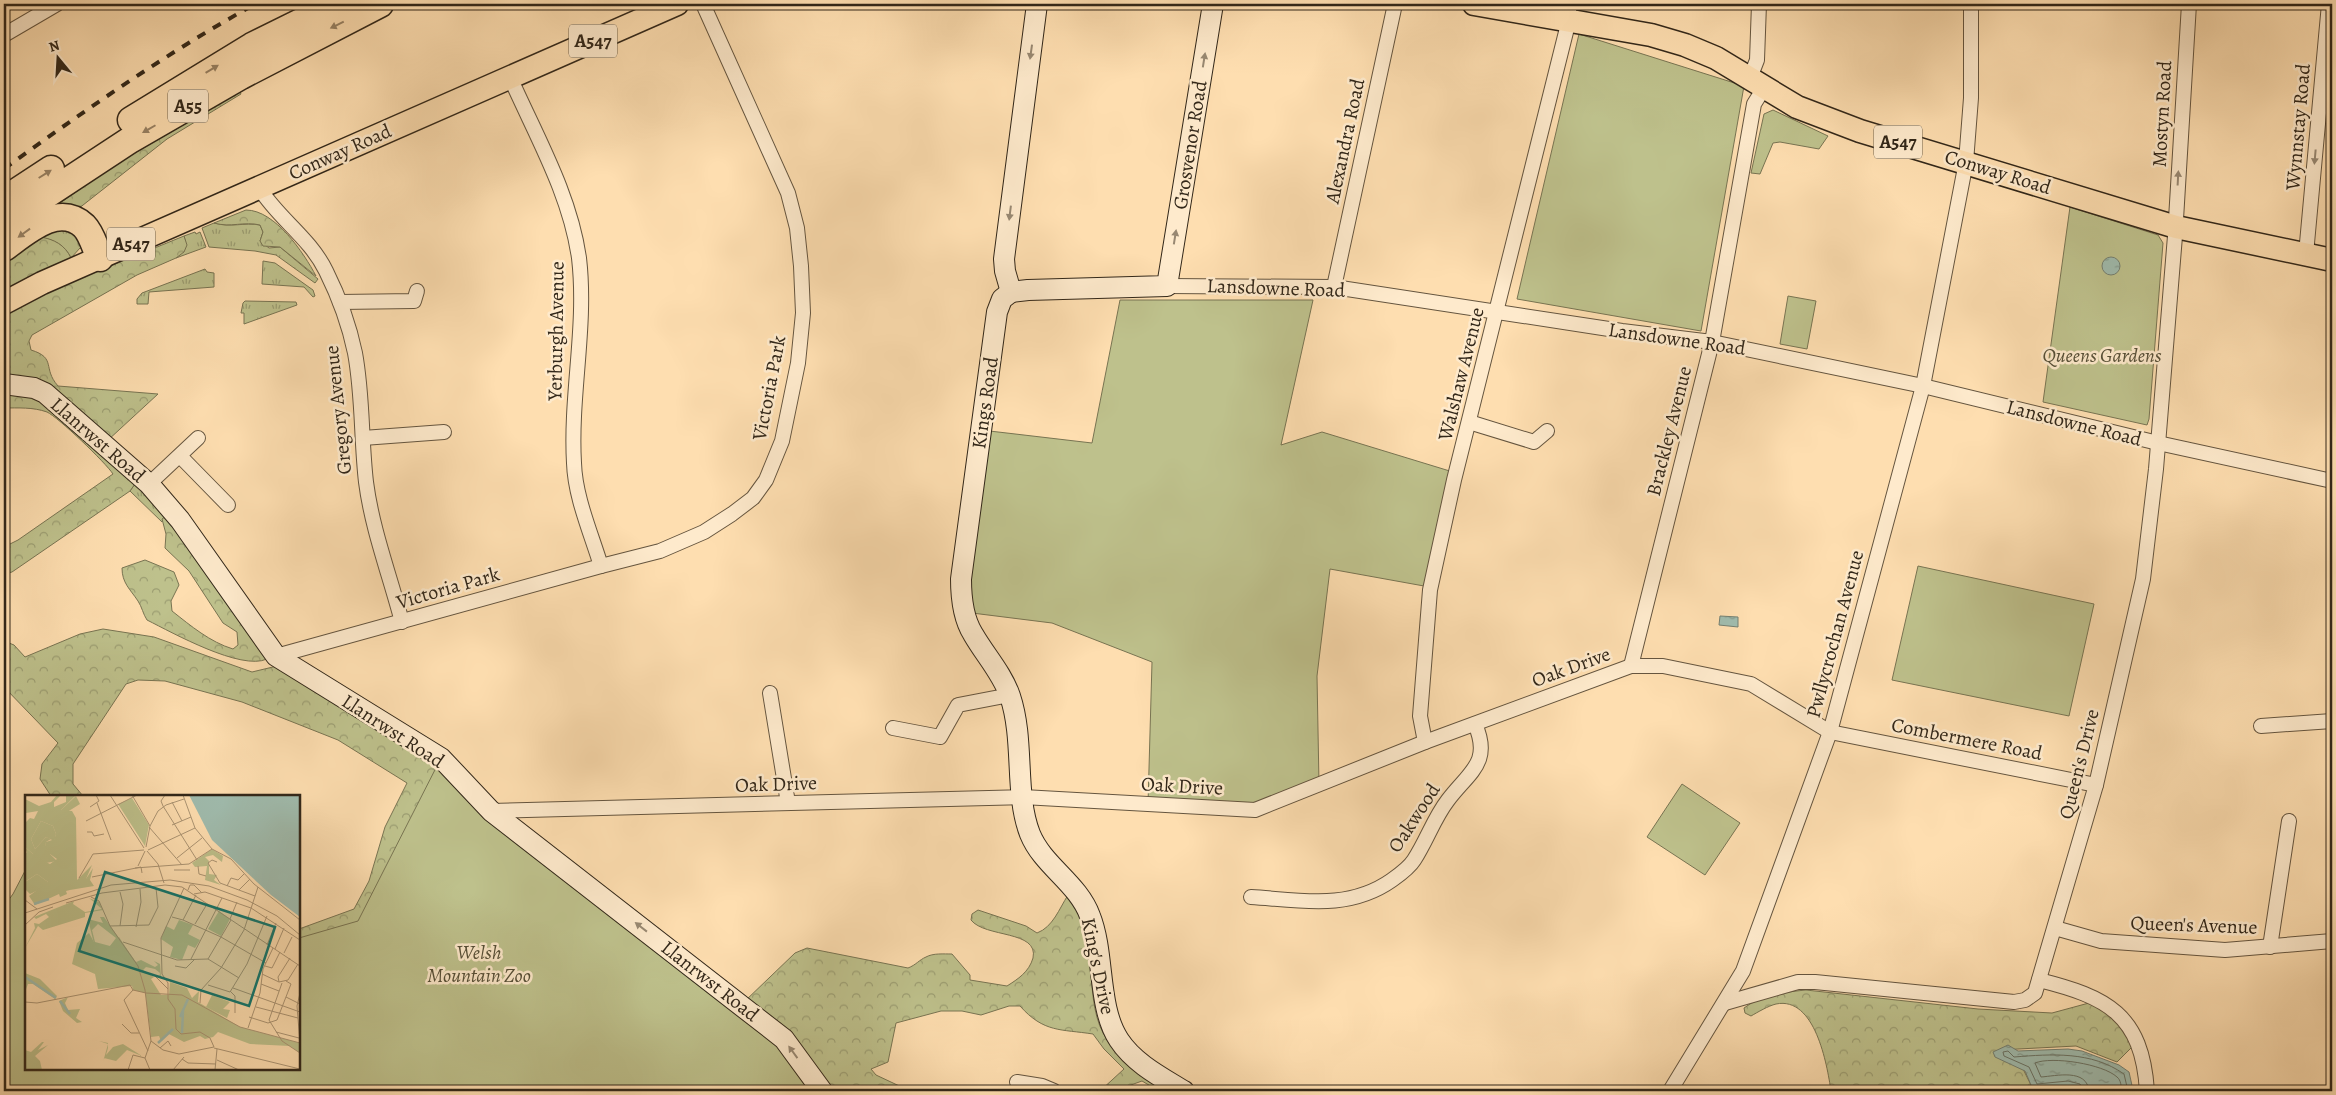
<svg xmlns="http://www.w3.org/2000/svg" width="2336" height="1095" viewBox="0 0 2336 1095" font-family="Alegreya,serif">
	<defs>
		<pattern id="grass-tufts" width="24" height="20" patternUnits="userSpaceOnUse" patternTransform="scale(1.25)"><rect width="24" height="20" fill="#bec18c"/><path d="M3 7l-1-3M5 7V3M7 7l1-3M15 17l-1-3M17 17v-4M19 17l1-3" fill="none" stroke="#9b9d72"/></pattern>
		<pattern id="forest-crowns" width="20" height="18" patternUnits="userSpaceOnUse" patternTransform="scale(1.25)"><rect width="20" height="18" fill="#bec18c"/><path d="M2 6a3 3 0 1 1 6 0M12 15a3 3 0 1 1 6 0" fill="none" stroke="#9b9d72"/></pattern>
		<pattern id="water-ripples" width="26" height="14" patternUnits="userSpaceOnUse" patternTransform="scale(1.25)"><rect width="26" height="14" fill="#a0bcae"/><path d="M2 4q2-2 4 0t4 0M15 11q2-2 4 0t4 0" fill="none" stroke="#83998d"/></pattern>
	</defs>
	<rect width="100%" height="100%" fill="#fedeb0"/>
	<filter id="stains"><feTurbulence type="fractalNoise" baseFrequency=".004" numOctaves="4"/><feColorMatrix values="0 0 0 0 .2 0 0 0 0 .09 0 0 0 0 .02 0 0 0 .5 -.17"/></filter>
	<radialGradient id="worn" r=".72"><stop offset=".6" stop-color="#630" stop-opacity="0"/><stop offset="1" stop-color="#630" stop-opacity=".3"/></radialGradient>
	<g fill="url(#grass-tufts)" stroke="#787452">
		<path d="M214 223C231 228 244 222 260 225L263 232 260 241 269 248 280 247 318 279 315 283 276 255 255 251 209 247 202 228Z"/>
		<path d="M72 227 84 249 80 248 71 258C64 244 54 240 40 237V230Z"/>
		<path d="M195 232 196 234 200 232 206 247 176 258C185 251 187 247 184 236Z"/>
		<path d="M263 261 275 263 313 290 315 296 313 297 304 287 262 284Z"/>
		<path d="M205 269 207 272 214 273V287L149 292 148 304H137V299L142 293Z"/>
		<path d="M245 301 296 302 297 305 244 324V313H241L243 303Z"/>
		<path d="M137 481 169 514 163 519 162 522 130 491Z"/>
	</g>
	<g fill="url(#forest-crowns)" stroke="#787452">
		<path d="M240 92 241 94 167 139 78 209 54 207 121 161Z"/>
		<path d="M246 210C275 210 304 253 316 276L280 247 263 246 260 241 263 232 260 225C244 221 231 228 214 223Z"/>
		<path d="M184 236 187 245 184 252 176 258 137 275 32 335 29 341 31 350C57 358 42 368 58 386L158 394 107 441 4 377V313L49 291Z"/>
		<path d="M40 237C54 239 65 245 71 258L4 290V257Z"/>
		<path d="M4 392 33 395 137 481 130 491 12 572 4 574V547L18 540 113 474C106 463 58 417 47 412 33 407 18 408 4 408Z"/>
		<path d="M169 514 267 659C241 671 173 633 147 620 143 614 142 607 138 601 130 589 122 583 122 568L145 560 174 572 179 585 171 601 172 611C191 626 210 642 233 649L238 645 237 632 223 623 189 571 165 548 166 534 162 519Z"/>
		<path d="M103 629 154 637 252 672 277 666 432 759 496 822 299 1002V929L354 909 369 881 385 827 407 783 338 740 242 702 165 681 138 680 126 684 73 764V784L83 796H51L40 779 42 764 58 743 4 687V641L14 645 25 657 80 634Z"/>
		<path d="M1068 895C1103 938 1080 1003 1108 1041 1125 1062 1149 1076 1171 1091H1159L1142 1081 1128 1086 1122 1091H1100L1124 1069 1104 1049 1093 1034C1061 1029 1044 1033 1020 1006H1009L981 1015 962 1011H941L896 1023 888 1062 871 1069 876 1075 910 1091H822L744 1002 795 953 807 948 908 968C916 965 919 960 926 957 933 953 944 954 952 954L970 975V980L1007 986C1018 979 1029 972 1033 958 1039 930 985 938 971 920L972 914 978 910 1026 926 1037 933C1053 927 1059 909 1068 895Z"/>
		<path d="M1806 990 1978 1009 2052 1013 2100 1000 2137 1042 2117 1062 2076 1046 1999 1050 2022 1067 2034 1091H1997L1988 1086 1976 1091H1831C1827 1064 1815 996 1776 1004 1768 1006 1758 1012 1751 1016L1745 1013 1744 1008C1761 995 1785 992 1806 990Z"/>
	</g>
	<g fill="#bec18c" stroke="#787452">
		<path d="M1579 34 1744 86 1701 331 1517 299Z"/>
		<path d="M1773 110 1828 136 1819 149 1780 142 1773 143 1760 174 1751 173 1764 114Z"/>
		<path d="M2070 207 2158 235 2163 243 2149 419 2147 425 2043 402Z"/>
		<path d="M1788 296 1816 301 1807 349 1780 344Z"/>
		<path d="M1120 300H1313L1281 445 1322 432 1453 472 1424 586 1330 569 1317 676 1319 784 1255 810 1148 804 1152 662 1052 623 964 612 981 430 1092 443Z"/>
		<path d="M1918 566 2094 604 2069 716 1892 680Z"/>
		<path d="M441 758 784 1039 822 1091H4V906L13 894 26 869V1069H299V938L358 921Z"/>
		<path d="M1682 784 1740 823 1705 875 1647 837Z"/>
	</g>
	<g fill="url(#water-ripples)" stroke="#748072">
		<circle cx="2111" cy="266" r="9"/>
		<path d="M1720 616 1738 617V627L1719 625Z"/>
		<path d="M2008 1045 2018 1051 2068 1049 2082 1051 2119 1065 2129 1072 2133 1090 2080 1091 2068 1086 2036 1090 2031 1085 2025 1071 1995 1057 1993 1052Z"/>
	</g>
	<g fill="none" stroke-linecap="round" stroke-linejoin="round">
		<g stroke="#697264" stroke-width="1">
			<path d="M2083 1091 2080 1084 2068 1081 2037 1084 2029 1067 2004 1056 2003 1052 2008 1051 2014 1057C2052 1054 2091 1051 2124 1074L2128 1091"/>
			<path d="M2089 1091C2087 1068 2056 1076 2041 1077L2035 1063C2052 1056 2103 1064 2117 1077 2121 1080 2121 1086 2122 1091"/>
		</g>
		<defs>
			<g id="street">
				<path d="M4 35 57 4"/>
				<path d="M510 77C536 136 570 194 579 258 587 326 570 395 574 463 575 497 591 533 601 566"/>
				<path d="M1750 78 1757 60 1759 4"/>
				<path d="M260 189C279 219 310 238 326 271 339 297 349 324 355 353 363 396 361 439 366 482 372 529 390 576 402 622"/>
				<path d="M2306 254 2329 4"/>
				<path d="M1167 286 1334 287 1622 331 1712 342 1923 386 2158 443 2332 481"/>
				<path d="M1334 287 1395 4"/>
				<path d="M340 302 414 301 417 291"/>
				<path d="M1469 422 1534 442 1547 431"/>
				<path d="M363 438 444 432"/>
				<path d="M180 456 228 505"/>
				<path d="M149 484 198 438"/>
				<path d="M276 656 601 566 660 551 704 532 732 514 753 498 766 480 782 441 798 363 803 313 801 266 797 228 788 193 703 4"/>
				<path d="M1631 666 1712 342 1754 104 1764 88"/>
				<path d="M770 693 788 803"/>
				<path d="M2261 726 2332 721"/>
				<path d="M893 728 940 737 958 705 1010 695"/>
				<path d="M1425 742 1420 716 1430 590 1454 480 1569 20V4"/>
				<path d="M491 811 1023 797 1255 810 1425 742 1631 666H1663L1751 684 1830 732 2096 785"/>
				<path d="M1251 897C1300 900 1348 911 1392 880 1399 875 1409 868 1414 860 1427 840 1434 818 1448 800 1469 772 1492 763 1475 724"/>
				<path d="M2055 928 2101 941 2225 950 2332 941"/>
				<path d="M2270 947 2289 821"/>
				<path d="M2039 980C2107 997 2142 1014 2147 1091"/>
				<path d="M1725 1003 1798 982H1815L2014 1002 2025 1000 2035 993 2096 785 2143 579 2156 469 2175 236 2189 4"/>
				<path d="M1017 1082 1042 1086 1054 1091"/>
				<path d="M1670 1091 1743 971 1830 732 1923 386 1966 162 1971 98V4"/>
			</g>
			<g id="secondary">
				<path d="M1011 292 1002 299 997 312 961 579C961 598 963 618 973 634 985 655 1002 673 1010 696 1025 741 1014 793 1030 834 1043 866 1078 883 1090 916 1105 954 1097 1007 1119 1040 1134 1063 1161 1077 1184 1091"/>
				<path d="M1011 292 1028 290 1167 286 1213 4"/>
				<path d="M1011 292 1005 271 1004 259 1037 4"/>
				<path d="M4 384 34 388 45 393 149 484 180 520 276 656 441 758 491 811 784 1039 822 1091"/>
			</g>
			<g id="primary">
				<path d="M1474 4 1651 35 1685 45 1716 58 1797 107 1860 131 2176 227 2332 260"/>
				<path d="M4 303 42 283 677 4"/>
			</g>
			<g id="highway">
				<path d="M131 120 252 46 337 4"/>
				<path d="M4 200 51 169"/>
				<path d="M4 223 130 140 241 76 380 4"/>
				<path d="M4 248C25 233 58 202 84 226 92 234 95 248 100 258"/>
			</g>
		</defs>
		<use href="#street" stroke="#65553f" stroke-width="16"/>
		<use href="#secondary" stroke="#322719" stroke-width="22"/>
		<use href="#primary" stroke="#322719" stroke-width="25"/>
		<use href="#highway" stroke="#322719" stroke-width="29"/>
		<use href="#street" stroke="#feeacc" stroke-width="14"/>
		<use href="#secondary" stroke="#feeacc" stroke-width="20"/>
		<use href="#primary" stroke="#fedeb0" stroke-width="22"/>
		<use href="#highway" stroke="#fedeb0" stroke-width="26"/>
		<path stroke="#322719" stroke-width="4" stroke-dasharray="9 9" stroke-linecap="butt" d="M4 169C85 110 167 53 255 4"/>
	</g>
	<defs><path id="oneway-solid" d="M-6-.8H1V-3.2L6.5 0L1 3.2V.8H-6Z" transform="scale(1.25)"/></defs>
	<g fill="#988264">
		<use href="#oneway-solid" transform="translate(337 25) rotate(154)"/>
		<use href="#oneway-solid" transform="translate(212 69) rotate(-31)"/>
		<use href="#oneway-solid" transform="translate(149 129) rotate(150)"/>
		<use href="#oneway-solid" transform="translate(45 174) rotate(-32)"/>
		<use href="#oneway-solid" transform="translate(24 233) rotate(144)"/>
	</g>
	<g fill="#988872">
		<use href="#oneway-solid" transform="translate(1031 52) rotate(98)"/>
		<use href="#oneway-solid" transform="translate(1204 60) rotate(-81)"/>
		<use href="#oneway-solid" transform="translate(2315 157) rotate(95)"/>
		<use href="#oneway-solid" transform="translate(2178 178) rotate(-87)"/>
		<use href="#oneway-solid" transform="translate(1010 213) rotate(97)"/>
		<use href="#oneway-solid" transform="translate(1175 237) rotate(-81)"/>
		<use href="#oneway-solid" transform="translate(641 927) rotate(-142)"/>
		<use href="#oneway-solid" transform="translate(793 1052) rotate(-126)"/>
	</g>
	<g text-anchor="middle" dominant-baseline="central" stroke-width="5" stroke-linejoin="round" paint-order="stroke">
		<g fill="#feeacc" stroke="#6f624f" stroke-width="1">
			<rect x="569" y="24.5" width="48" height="33" rx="4"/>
			<rect x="168" y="89.5" width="40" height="33" rx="4"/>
			<rect x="1874" y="125.5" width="48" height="33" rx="4"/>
			<rect x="107" y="227.5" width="48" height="33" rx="4"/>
		</g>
		<g font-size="19" font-weight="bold" fill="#322719">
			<text x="593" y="41">A547</text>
			<text x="188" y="106">A55</text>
			<text x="1898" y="142">A547</text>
			<text x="131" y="244">A547</text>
		</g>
		<g font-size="20" fill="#322719" stroke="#feeacc">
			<text transform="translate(2162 114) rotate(-87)">Mostyn Road</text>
			<text transform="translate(2298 127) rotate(-85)">Wynnstay Road</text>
			<text transform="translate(1345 141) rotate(-78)">Alexandra Road</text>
			<text transform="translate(1190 145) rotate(-81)">Grosvenor Road</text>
			<text transform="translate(340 152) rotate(-24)">Conway Road</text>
			<text transform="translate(1998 172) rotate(17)">Conway Road</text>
			<text transform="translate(1276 288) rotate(2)">Lansdowne Road</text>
			<text transform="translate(556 331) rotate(-89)">Yerburgh Avenue</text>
			<text transform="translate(1677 339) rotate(8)">Lansdowne Road</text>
			<text transform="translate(1461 374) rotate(-76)">Walshaw Avenue</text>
			<text transform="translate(769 388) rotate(-79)">Victoria Park</text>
			<text transform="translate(985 403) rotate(-82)">Kings Road</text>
			<text transform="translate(338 410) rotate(-96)">Gregory Avenue</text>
			<text transform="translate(2074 423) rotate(14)">Lansdowne Road</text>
			<text transform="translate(1669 431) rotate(-76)">Brackley Avenue</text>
			<text transform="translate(98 440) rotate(41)">Llanrwst Road</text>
			<text transform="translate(448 588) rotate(-16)">Victoria Park</text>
			<text transform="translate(1835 634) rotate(-75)">Pwllycrochan Avenue</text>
			<text transform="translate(1571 667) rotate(-20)">Oak Drive</text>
			<text transform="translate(393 731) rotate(33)">Llanrwst Road</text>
			<text transform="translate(1967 739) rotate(11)">Combermere Road</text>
			<text transform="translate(2079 764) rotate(-76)">Queen's Drive</text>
			<text transform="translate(776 784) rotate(-2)">Oak Drive</text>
			<text transform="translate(1182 786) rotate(3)">Oak Drive</text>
			<text transform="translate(1414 818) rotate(-57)">Oakwood</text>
			<text transform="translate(2194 925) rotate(2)">Queen's Avenue</text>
			<text transform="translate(1098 966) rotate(78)">King's Drive</text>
			<text transform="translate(710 981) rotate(38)">Llanrwst Road</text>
		</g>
		<g font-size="20" font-style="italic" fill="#554e36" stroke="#feeacc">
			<text x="2102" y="355">Queens Gardens</text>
			<text x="479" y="952">Welsh<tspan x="479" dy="23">Mountain Zoo</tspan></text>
		</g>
	</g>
	<g transform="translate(25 795)">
		<rect width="275" height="275" fill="#fedeb0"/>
		<path d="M16 26 28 31 31 39 28 52 19 56 21 47 27 45 21 42 10 54 6 44ZM0 52 8 59H25L32 66 21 68 2 59ZM12 79 23 87 22 91 5 99 0 94V87ZM17 247H19L13 255 23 250 10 261 15 266 17 275H0V255L6 257Z" fill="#bec18c"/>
		<path d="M32 0H36L29 7V12L41 7V0H38H51L36 15 47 16 51 23 52 85 67 70 61 84 68 73 65 85 69 91 45 95 41 96 42 99 35 102 34 99 10 110 4 101 23 87 12 79 1 86 0 57 25 69 32 64 25 59H8L0 52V28L5 23 9 24 13 16 1 18 0 25V4L14 11 26 7ZM16 26 28 31 31 39 27 51 20 55 21 47 26 44 21 42 10 54 6 44ZM64 103 74 107 78 115 60 118V122L18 135 13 131 0 153 10 133 9 128 14 129 24 122 21 119 11 124 9 122 49 106 48 109 60 117 77 114ZM75 122H79L111 167 116 165 130 172 133 170 129 166 135 169 136 182 134 183 135 178 130 174 121 172 118 175 129 182 126 184 136 200H144L145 187 162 193 167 203 174 196 173 207 215 232 275 248V258L265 251 225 249 193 237 188 242 180 244 175 241 159 247 142 238 136 246 134 241 126 242 120 195 69 149 63 124 78 128ZM73 129 91 143 85 151 70 147 67 135ZM0 178 15 184 32 201 30 204 8 189H3L0 197ZM43 202 40 208 43 215 55 214 51 223 57 227 52 228 38 216 34 206ZM74 246 83 248V253L81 260 88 252 98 249 117 261 102 255 91 266 79 263 78 267 83 249Z" fill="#bec18c" fill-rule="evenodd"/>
		<path d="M187 54 198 61 197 67 188 60 180 62 184 66V79L192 80 189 85 196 90 180 85 182 71 170 72 167 68ZM194 116 205 124 196 141 183 134ZM154 125 168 130 163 139 175 145 170 153 163 150 157 165 145 162 148 152 136 144 141 131 149 135ZM64 138 70 149 78 152H84L94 142 113 171 121 198 108 195 107 191 73 194 70 179 47 169 52 148Z" fill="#bec18c"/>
		<path d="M51 1 55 9 39 19 36 15ZM107 3 124 30 120 51 93 9ZM187 200 205 207 198 214 205 215 202 223 181 212Z" fill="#bec18c"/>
		<path d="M164 0H275V122L246 100 187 45Z" fill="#a0bcae"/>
		<path fill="none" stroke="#a0bcae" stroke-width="2.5" d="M9 109 24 104M0 182 31 203M35 206 45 219M155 222 163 204M157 238 158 216M133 248 148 234"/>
		<path fill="none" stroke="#ac9574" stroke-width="1" d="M85 0 119 53M107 0 125 31M140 0 136 6 138 11 172 65M158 0 170 33 187 54 206 64 229 89 275 125M147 7 157 26M72 8 86 45M65 12 74 6 71 0M61 26 112 0M147 30 166 22M124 32 157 70M62 37H67L69 41 79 39M121 52 125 31 133 16 141 10 159 4M123 55 170 33M122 56 133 69 139 88M152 63 177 43M192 67 187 65 183 68 195 88 230 101M113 71 120 56M173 71 174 79 181 81M110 73 164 69 187 54M149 75H165M67 82 116 72 117 78M54 83 68 59 119 55M202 91 206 83 213 85 219 79M163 95 165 90H169L177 98M214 95 225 84M95 97 98 109 95 131M169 99 180 97 226 113 275 145M66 102 74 106 85 131 113 171 120 195 126 246M0 105 12 114M41 108 77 98 140 90 157 92 275 171M0 118 86 90 145 85 184 91 222 105 252 121 275 140M147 122 158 125 171 100M205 124 212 107M158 125 196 142 241 168M170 129 182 109M0 130 14 117 28 112M85 131 124 130 133 112 131 93M111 132 116 107 115 94M98 147 152 165 183 164 214 183M242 150 251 128M250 154 259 133M259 158 267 142M166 164 197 103M183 164 206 125M150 171 161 173 170 164M240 171 247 173 255 157M128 179 143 194M237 179 254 187M254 187 263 185 273 169M254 187 253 182 265 163M257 188 244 225 257 246 275 258M236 189 254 196M183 190 205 197 222 169 242 121M208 193 275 217M108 195 99 205 123 256M205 196 210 201V218M261 202 275 209M0 207 12 208 105 190 108 195 121 198 157 200 215 232 275 248M175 208 176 195 196 173 219 135 233 92M231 212 273 223M224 222 243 228 252 225 266 189 261 186M97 229 106 238H114M223 233 235 198 238 174 248 153M251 237 274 243M275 248 272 211 275 198M135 253 143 246 146 251M189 253 275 274M157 264 163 268 191 269M192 265 214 275M103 275 108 260 120 263M125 275 120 263 126 246 138 255 154 259 189 252 185 243 175 237 156 239 151 234 150 214 143 204V188L137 179 136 143 159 93M148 275 159 262M190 275 192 254"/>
		<path fill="#0f766e" fill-opacity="0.15" stroke="#0f766e" stroke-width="2.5" d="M80 77 250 132 224 211 54 156Z"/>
		<rect width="275" height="275" fill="none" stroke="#322719" stroke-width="2.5"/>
	</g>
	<rect width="2336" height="1095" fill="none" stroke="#fedeb0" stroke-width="20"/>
	<rect x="5" y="5" width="2326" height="1085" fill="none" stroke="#322719" stroke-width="2.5"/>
	<rect x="10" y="10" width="2316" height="1075" fill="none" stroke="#322719"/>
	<g transform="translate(58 58) rotate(342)" stroke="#feeacc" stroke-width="4" paint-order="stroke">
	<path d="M0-4L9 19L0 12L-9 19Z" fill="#322719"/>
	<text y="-8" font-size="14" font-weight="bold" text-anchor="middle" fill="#322719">N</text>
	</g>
	<rect width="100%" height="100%" filter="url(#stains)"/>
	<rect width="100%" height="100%" fill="url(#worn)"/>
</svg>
